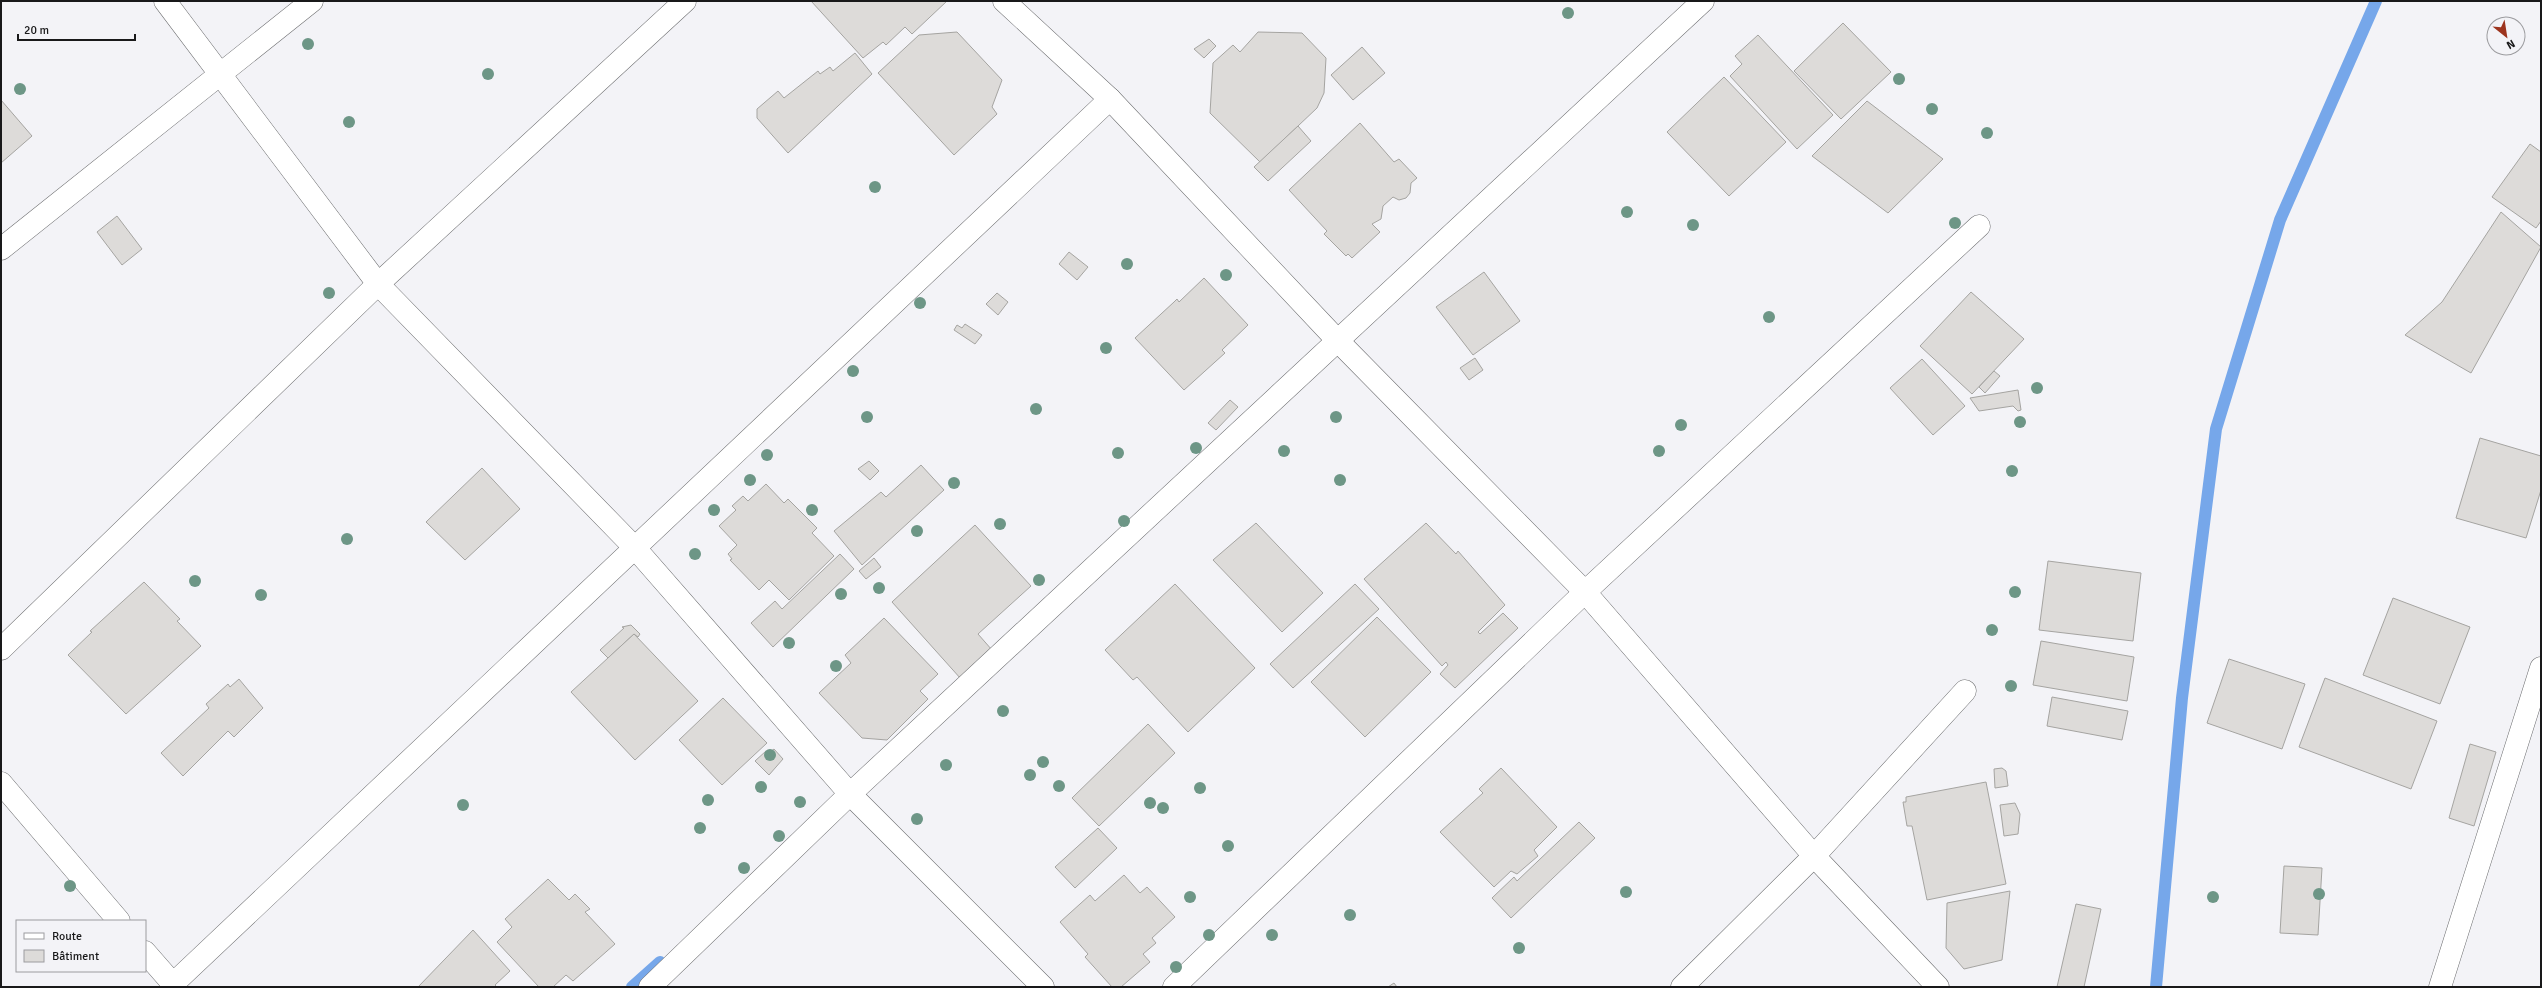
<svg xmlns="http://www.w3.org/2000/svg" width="2542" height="988" viewBox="0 0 2542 988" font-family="Signika,sans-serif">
	<rect width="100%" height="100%" fill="#f3f3f7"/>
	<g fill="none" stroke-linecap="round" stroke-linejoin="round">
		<g stroke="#76a7ea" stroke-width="12">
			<path d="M632 987 660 962"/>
			<path d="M2156 987 2182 698 2216 429 2280 220 2376 1"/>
		</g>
	</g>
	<g fill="#dddbd9" stroke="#a5a4a1">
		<path d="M811 1H947L912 34 905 27 886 45 883 42 863 58Z"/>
		<path d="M1843 23 1891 72 1841 119 1794 71Z"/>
		<path d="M957 32 1002 80 992 107 997 114 954 155 878 73 919 35Z"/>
		<path d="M1258 32 1302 33 1326 58 1324 93 1317 108 1260 162 1210 113 1213 63 1233 45 1240 52Z"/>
		<path d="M1758 35 1833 115 1797 149 1730 76 1742 64 1735 56Z"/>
		<path d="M1209 39 1216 46 1204 58 1194 49Z"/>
		<path d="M1362 47 1385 73 1353 100 1331 75Z"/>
		<path d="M855 53 872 74 788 153 757 118V109L778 91 784 98 818 71 820 74 830 67 833 71Z"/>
		<path d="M1724 77 1786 142 1729 196 1667 132Z"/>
		<path d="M1 100 32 136 1 163Z"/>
		<path d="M1867 101 1943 159 1888 213 1812 156Z"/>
		<path d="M1360 123 1394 162 1399 159 1417 178 1411 183 1410 193 1406 198 1399 200 1393 197 1383 206 1381 219 1372 224 1380 232 1352 258 1348 254 1346 256 1324 234 1327 231 1289 190Z"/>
		<path d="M1298 126 1311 141 1268 181 1254 167Z"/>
		<path d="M2530 144 2541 152V221L2536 228 2492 197Z"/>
		<path d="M2501 212 2541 247 2471 373 2405 335 2442 302Z"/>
		<path d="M117 216 142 249 122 265 97 232Z"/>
		<path d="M1069 252 1088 267 1077 280 1059 264Z"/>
		<path d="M1484 272 1520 321 1473 355 1436 307Z"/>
		<path d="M1204 278 1248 325 1222 350 1225 353 1184 390 1135 338 1174 302 1177 299 1179 302Z"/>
		<path d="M1971 292 2024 339 1972 394 1920 346Z"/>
		<path d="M997 293 1008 302 998 315 986 304Z"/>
		<path d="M965 324 982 335 975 344 954 330 957 325 962 328Z"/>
		<path d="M1475 358 1483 370 1469 380 1460 368Z"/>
		<path d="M1922 359 1965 406 1933 435 1890 388Z"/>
		<path d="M1994 371 2000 376 1985 393 1979 387Z"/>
		<path d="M2018 390 2021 410 2018 411 2013 406 1979 411 1970 398Z"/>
		<path d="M1230 400 1238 407 1216 430 1208 423Z"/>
		<path d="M2480 438 2541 456V490L2526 538 2456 518Z"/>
		<path d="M869 461 879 471 870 480 858 469Z"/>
		<path d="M921 465 944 490 862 565 834 531 881 492 886 497Z"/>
		<path d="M482 468 520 509 465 560 426 522Z"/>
		<path d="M766 484 784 503 788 499 817 528 812 533 834 556 789 600 769 580 759 590 730 560 732 559 728 554 737 545 719 526 736 510 732 506 743 496 748 501Z"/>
		<path d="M1256 523 1323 593 1282 632 1213 560Z"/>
		<path d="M1426 523 1456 554 1458 551 1505 605 1478 632 1480 634 1503 613 1518 628 1455 688 1440 674 1448 665 1446 662 1442 666 1364 579Z"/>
		<path d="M975 525 1031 586 978 634 992 650 961 679 892 602Z"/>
		<path d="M840 554 854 569 773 647 751 623 775 601 782 609Z"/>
		<path d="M874 558 881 567 866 579 859 571Z"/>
		<path d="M2048 561 2141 573 2133 641 2039 630Z"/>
		<path d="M144 582 180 619 177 621 201 646 126 714 68 655 92 632 90 631Z"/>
		<path d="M1175 584 1255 668 1188 732 1137 677 1133 680 1105 650Z"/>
		<path d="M1355 584 1379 609 1293 688 1270 664Z"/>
		<path d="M2393 598 2470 627 2440 704 2363 675Z"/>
		<path d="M1377 617 1431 672 1365 737 1311 682Z"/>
		<path d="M884 618 938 674 920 691 928 699 887 740 862 738 819 693 851 663 845 655Z"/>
		<path d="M631 625 640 634 638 637 634 634 608 658 600 650 624 628 622 627Z"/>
		<path d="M634 634 698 701 635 760 571 692Z"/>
		<path d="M2041 641 2134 657 2127 701 2033 685Z"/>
		<path d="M2229 659 2305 684 2282 749 2207 723Z"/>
		<path d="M2325 678 2437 721 2411 789 2299 747Z"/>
		<path d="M239 679 263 708 234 737 228 731 183 776 161 753 209 708 206 704 228 684 230 687Z"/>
		<path d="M2052 697 2128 711 2122 740 2047 726Z"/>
		<path d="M723 698 767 743 722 785 679 740Z"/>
		<path d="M1148 724 1175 753 1099 826 1072 798Z"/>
		<path d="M2470 744 2496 752 2474 826 2449 818Z"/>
		<path d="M774 749 783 759 769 775 755 761 766 751 769 753Z"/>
		<path d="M1501 768 1557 827 1534 850 1538 856 1517 874 1511 871 1494 887 1440 832 1483 793 1479 789Z"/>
		<path d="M2002 768 2006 771 2008 786 1995 788 1994 769Z"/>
		<path d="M1986 782 2006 884 1927 900 1912 826H1907L1903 802H1906V797Z"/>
		<path d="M2015 803 2020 814 2018 834 2004 836 2000 805Z"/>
		<path d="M1579 822 1595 838 1511 918 1492 898 1514 877 1517 881Z"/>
		<path d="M1098 828 1117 848 1075 888 1055 867Z"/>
		<path d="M2284 866 2322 868 2318 935 2280 933Z"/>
		<path d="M1124 875 1140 893 1147 887 1175 917 1152 938 1156 943 1143 954 1150 962 1121 987H1112L1085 957 1088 954 1060 922 1090 895 1095 901Z"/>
		<path d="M548 879 569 900 575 894 590 909 585 912 615 944 573 981 566 975 553 987H539L497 942 512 927 505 919Z"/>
		<path d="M2010 891 2002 960 1964 969 1946 948 1947 903Z"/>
		<path d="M2076 904 2101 909 2084 987H2057Z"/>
		<path d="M473 930 510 971 495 985 497 987H418Z"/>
		<path d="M1394 983 1397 987H1388Z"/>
	</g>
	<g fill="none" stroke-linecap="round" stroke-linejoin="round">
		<defs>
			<g id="street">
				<path d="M165 1 378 284 635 548 850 794 1043 987"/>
				<path d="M1004 1 1110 99 1338 341 1585 592 1814 856 1938 987"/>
				<path d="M1 249 312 1"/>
				<path d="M1 649 378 284 685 1"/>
				<path d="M1 783 119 921"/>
				<path d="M145 952 173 984 1110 99"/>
				<path d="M650 987 850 794 1703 1"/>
				<path d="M1174 987 1585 592 1979 226"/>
				<path d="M1682 987 1814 856 1965 691"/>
				<path d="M2440 987 2541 668"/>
			</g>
		</defs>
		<use href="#street" stroke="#6d6e70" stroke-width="23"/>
		<use href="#street" stroke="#fff" stroke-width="22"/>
	</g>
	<g fill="#6d9686">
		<circle cx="1568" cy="13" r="6"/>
		<circle cx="308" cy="44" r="6"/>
		<circle cx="488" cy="74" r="6"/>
		<circle cx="1899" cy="79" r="6"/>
		<circle cx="20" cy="89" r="6"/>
		<circle cx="1932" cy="109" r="6"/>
		<circle cx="349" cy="122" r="6"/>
		<circle cx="1987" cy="133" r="6"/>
		<circle cx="875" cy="187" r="6"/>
		<circle cx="1627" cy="212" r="6"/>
		<circle cx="1955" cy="223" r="6"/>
		<circle cx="1693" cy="225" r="6"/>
		<circle cx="1127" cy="264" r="6"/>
		<circle cx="1226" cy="275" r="6"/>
		<circle cx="329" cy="293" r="6"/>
		<circle cx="920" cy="303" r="6"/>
		<circle cx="1769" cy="317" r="6"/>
		<circle cx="1106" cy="348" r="6"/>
		<circle cx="853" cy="371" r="6"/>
		<circle cx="2037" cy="388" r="6"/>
		<circle cx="1036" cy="409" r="6"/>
		<circle cx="867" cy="417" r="6"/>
		<circle cx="1336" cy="417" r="6"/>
		<circle cx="2020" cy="422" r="6"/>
		<circle cx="1681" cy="425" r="6"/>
		<circle cx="1196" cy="448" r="6"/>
		<circle cx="1284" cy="451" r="6"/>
		<circle cx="1659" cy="451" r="6"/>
		<circle cx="1118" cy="453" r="6"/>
		<circle cx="767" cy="455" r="6"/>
		<circle cx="2012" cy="471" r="6"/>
		<circle cx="750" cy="480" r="6"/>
		<circle cx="1340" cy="480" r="6"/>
		<circle cx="954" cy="483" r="6"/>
		<circle cx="714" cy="510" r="6"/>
		<circle cx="812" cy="510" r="6"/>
		<circle cx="1124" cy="521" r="6"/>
		<circle cx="1000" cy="524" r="6"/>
		<circle cx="917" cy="531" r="6"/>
		<circle cx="347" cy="539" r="6"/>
		<circle cx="695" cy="554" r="6"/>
		<circle cx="1039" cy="580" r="6"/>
		<circle cx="195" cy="581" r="6"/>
		<circle cx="879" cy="588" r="6"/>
		<circle cx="2015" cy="592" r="6"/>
		<circle cx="841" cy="594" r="6"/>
		<circle cx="261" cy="595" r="6"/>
		<circle cx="1992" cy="630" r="6"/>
		<circle cx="789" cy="643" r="6"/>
		<circle cx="836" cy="666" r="6"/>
		<circle cx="2011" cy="686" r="6"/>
		<circle cx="1003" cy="711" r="6"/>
		<circle cx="770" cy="755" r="6"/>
		<circle cx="1043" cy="762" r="6"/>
		<circle cx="946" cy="765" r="6"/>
		<circle cx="1030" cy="775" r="6"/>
		<circle cx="1059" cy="786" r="6"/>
		<circle cx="761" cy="787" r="6"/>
		<circle cx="1200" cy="788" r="6"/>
		<circle cx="708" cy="800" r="6"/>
		<circle cx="800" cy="802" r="6"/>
		<circle cx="1150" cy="803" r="6"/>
		<circle cx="463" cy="805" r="6"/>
		<circle cx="1163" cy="808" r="6"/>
		<circle cx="917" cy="819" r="6"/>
		<circle cx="700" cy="828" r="6"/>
		<circle cx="779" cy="836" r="6"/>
		<circle cx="1228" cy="846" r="6"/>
		<circle cx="744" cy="868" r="6"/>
		<circle cx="70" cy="886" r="6"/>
		<circle cx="1626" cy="892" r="6"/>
		<circle cx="2319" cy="894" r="6"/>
		<circle cx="1190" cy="897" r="6"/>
		<circle cx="2213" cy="897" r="6"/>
		<circle cx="1350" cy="915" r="6"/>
		<circle cx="1209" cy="935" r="6"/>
		<circle cx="1272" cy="935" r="6"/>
		<circle cx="1519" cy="948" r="6"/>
		<circle cx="1176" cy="967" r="6"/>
	</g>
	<rect width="2542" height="988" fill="none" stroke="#19191a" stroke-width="4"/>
	<rect x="16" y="920" width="130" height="52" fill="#f3f3f7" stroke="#9c9c9f"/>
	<rect x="24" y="933" width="20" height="6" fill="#ffffff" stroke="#9c9c9f"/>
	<text x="52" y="940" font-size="12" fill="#19191a">Route</text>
	<rect x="24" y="950" width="20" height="12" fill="#dddbd9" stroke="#9c9c9f"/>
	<text x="52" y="960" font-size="12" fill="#19191a">Bâtiment</text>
	<g transform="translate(2506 36) rotate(150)"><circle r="19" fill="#f3f3f7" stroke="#9c9c9f"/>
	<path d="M0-3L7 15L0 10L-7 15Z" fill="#9d341e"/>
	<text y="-6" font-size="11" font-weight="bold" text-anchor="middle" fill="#19191a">N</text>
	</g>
	<path d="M18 34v6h117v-6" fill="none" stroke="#19191a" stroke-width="2"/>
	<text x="24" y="34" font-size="12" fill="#19191a" stroke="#f3f3f7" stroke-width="3" paint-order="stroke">20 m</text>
</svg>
